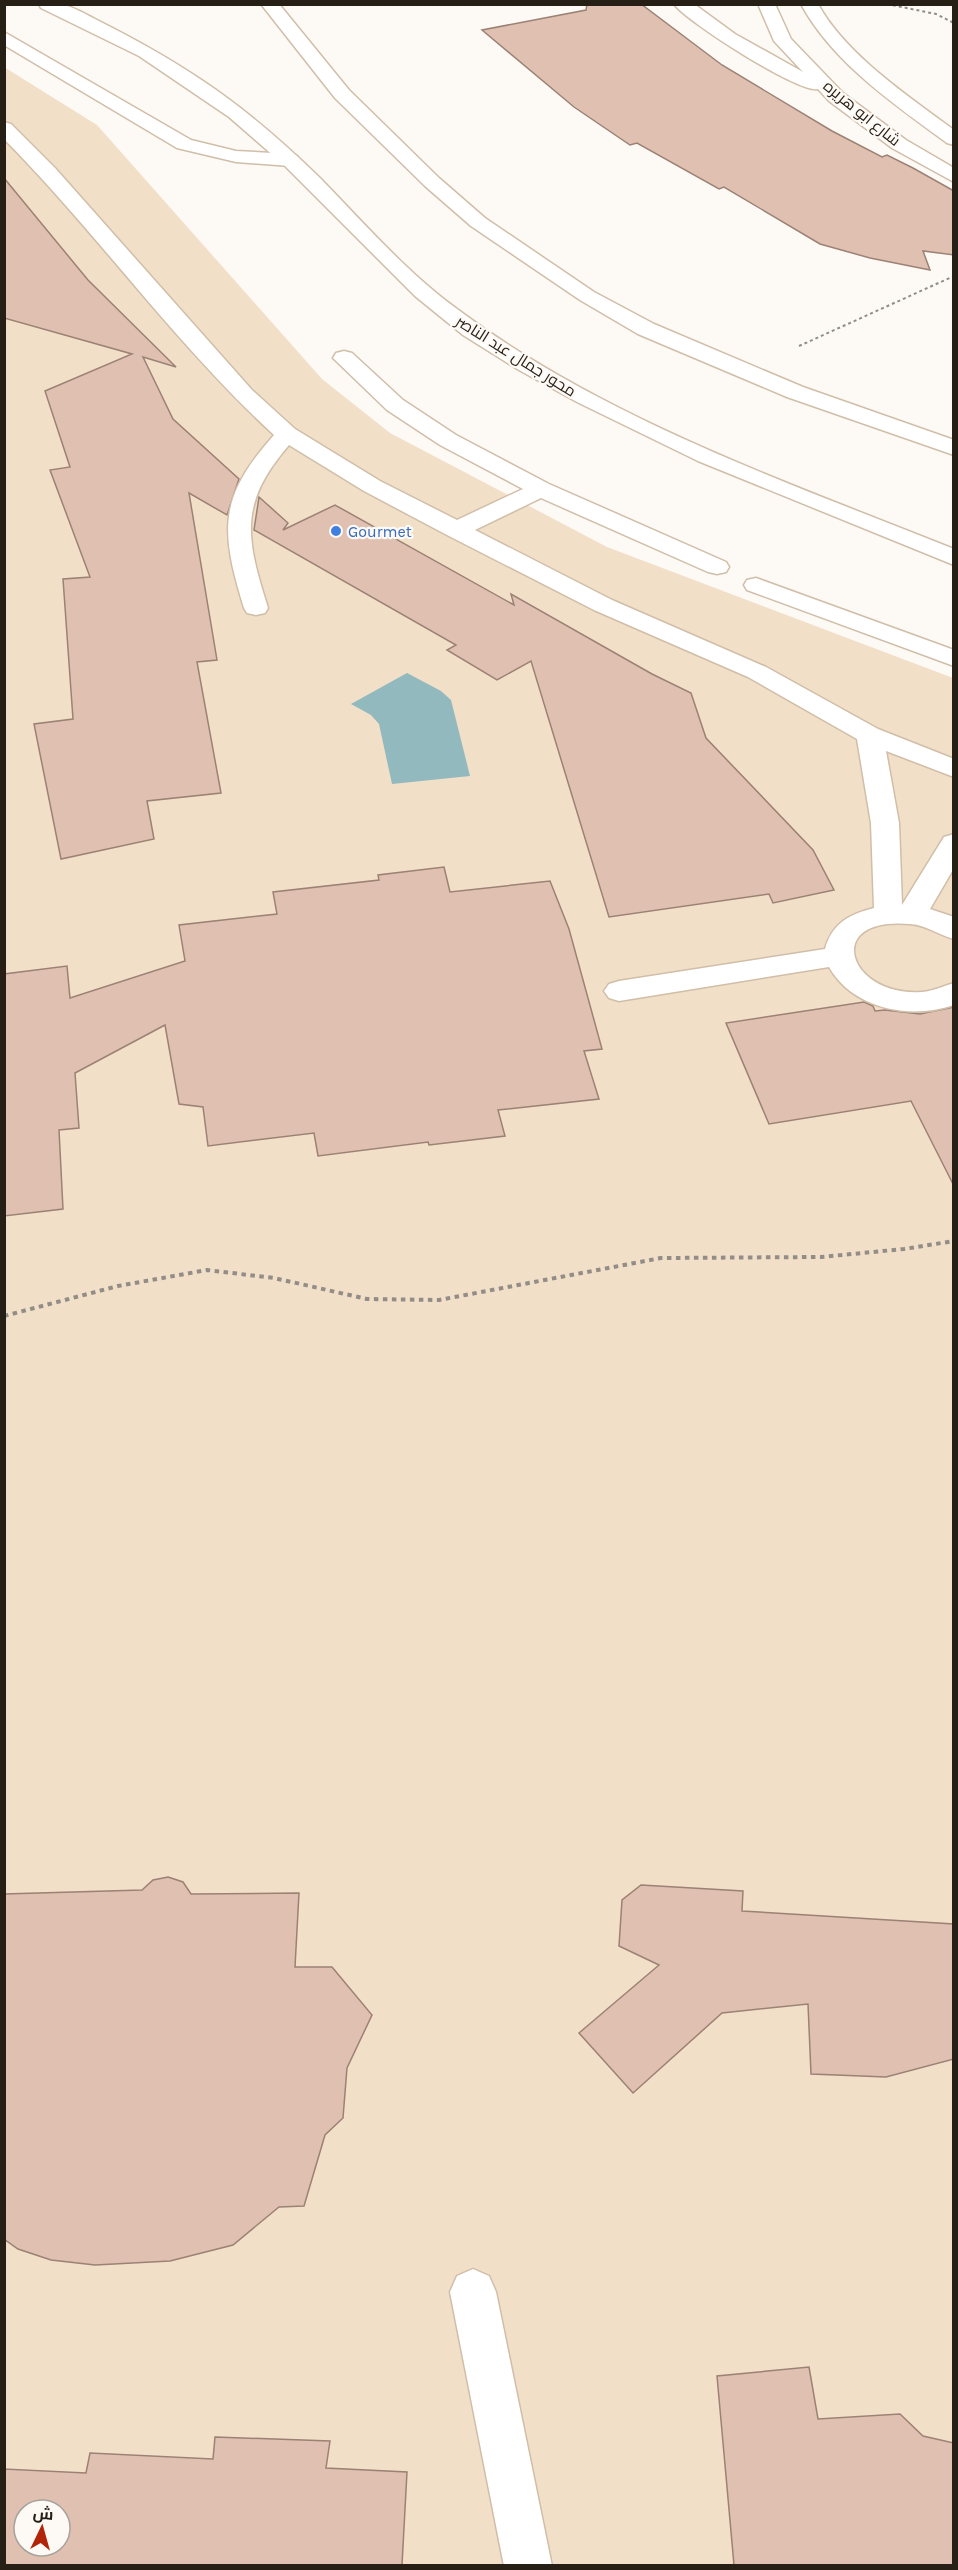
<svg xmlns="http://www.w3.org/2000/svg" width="958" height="2570" viewBox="0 0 958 2570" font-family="Karla,Cairo,sans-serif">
	<rect width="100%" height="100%" fill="#fdf9f5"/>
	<path fill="#f2dfc8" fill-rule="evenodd" d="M4 67 97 125 322 379 390 433 607 547 953 678V2565H5ZM24 2510H60V2546H24Z"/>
	<path fill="#91b9be" d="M407 673 441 691 451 700 470 776 392 784 379 724 371 715 351 704Z"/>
	<g fill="#e0c0b0" stroke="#9b8275" stroke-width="1.5" fill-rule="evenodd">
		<path d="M587 4H641L722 65 832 131 882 157 887 155 913 168 954 191V255L923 251 930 270 870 258 820 244 724 187 719 189 637 143 630 145 574 107 482 30 586 10Z"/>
		<path d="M4 178 88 280 176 367 143 357 173 419 239 479 227 515 189 493 217 660 197 662 221 793 147 801 154 839 61 859 34 724 73 719 63 579 90 577 50 470 70 467 45 391 132 354 4 318Z"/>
		<path d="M259 497 288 523 283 530 335 505 514 605 511 594 652 674 691 693 706 738 813 850 834 890 773 903 769 894 609 917 531 661 497 680 447 650 456 645 254 530Z"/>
		<path d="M444 867 450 892 550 881 569 929 602 1049 584 1051 599 1099 498 1110 505 1136 429 1145 428 1142 318 1156 314 1133 208 1146 203 1107 179 1104 165 1025 75 1073 79 1128 59 1130 63 1209 4 1216V974L67 966 70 998 185 961 179 925 277 914 273 892 379 880 378 875Z"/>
		<path d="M864 1002 873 1006 875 1011 885 1010 920 1014 954 1007V1186L911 1101 769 1124 726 1023Z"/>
		<path d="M168 1877 183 1882 191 1894 299 1893 295 1967H332L372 2015 347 2068 343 2118 325 2135 304 2206 279 2207 233 2245 170 2261 95 2265 51 2260 18 2249 4 2239V1894L142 1890 153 1880Z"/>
		<path d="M641 1885 743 1891 742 1911 954 1924V2059L886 2077 811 2074 808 2004 722 2013 633 2093 579 2033 659 1965 619 1946 622 1900Z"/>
		<path d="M809 2367 818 2419 900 2414 923 2436 954 2443V2565H734L717 2376Z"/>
		<path d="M215 2437 330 2441 326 2468 407 2472 402 2565H4V2469L86 2473 90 2453 213 2459ZM24 2510H60V2546H24Z"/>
	</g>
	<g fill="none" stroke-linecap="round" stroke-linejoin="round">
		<defs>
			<g id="minor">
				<path d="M674 4H694L735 34 803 72 774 41 758 4H775L791 39 843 93 906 140 954 168V182L892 148 829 101 818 89C800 94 687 22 674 4Z"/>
				<path d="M801 4H818C845 54 908 96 954 130V145L947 143C895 105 832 62 801 4Z"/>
				<path d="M4 32 191 140 236 151 290 154 297 156 300 160 297 164 290 166 236 162 177 148 4 45Z"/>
				<path d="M4 122 11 124 55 168 252 390 295 429 380 481 457 520 523 489 440 445 387 410 333 358 336 353 344 351 352 353 403 400 456 435 549 484 726 562 729 567 726 572 717 574 708 572 541 498 475 530 612 600 766 667 878 729 954 759V777L886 751 899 823 902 905 944 837 954 834V868L930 909 954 917V939C938 935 927 925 910 924 821 916 848 997 922 992 934 991 943 986 954 983V1005C910 1020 853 1009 829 967L619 1001 609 998 604 991 609 984 619 981 825 949C832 923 850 914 874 908L871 823 857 739 748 677 594 610 447 535 364 491 289 445C238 504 246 538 268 608L265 613 256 615 247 613 244 608C220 530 218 498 274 435 176 345 98 234 4 139Z"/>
				<path d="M756 578 954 650V666L747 590 744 585 747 580Z"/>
				<path d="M473 2269 489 2276 496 2292 552 2566H504L450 2292 457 2276Z"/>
			</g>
			<g id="major">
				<path d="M39 4C46 4 53 4 60 4 72 6 85 14 95 19 133 38 169 58 203 81 245 109 284 143 320 178 364 223 406 272 457 309 604 419 784 481 954 549V565L698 461 577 402 519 370 463 335 415 296 284 165 229 117 139 56 41 8Z"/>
				<path d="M261 4H279L349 90 439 178 485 218 594 292 654 324 803 387 954 440V455L787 397 638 334 580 300 471 226 425 186 335 98Z"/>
			</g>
		</defs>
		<use href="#minor" stroke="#d0bea8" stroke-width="3"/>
		<use href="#major" stroke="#d0bea8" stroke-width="3"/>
		<g stroke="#928d87" stroke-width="2" stroke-dasharray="3 3" stroke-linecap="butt">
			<path d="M887 4 936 14 954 23"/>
			<path d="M799 346 954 276"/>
		</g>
		<path stroke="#928d87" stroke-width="4" stroke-dasharray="4.5 4.5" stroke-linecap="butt" d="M4 1316 118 1286 207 1270 274 1278 367 1299 439 1300 661 1258 821 1257 904 1249 954 1241"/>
		<use href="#minor" fill="#fff" fill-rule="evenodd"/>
		<use href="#major" fill="#fff" fill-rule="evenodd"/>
	</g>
	<circle fill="#3f7fe0" stroke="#fdf9f5" stroke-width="2" cx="336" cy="531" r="6"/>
	<g text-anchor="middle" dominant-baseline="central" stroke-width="4.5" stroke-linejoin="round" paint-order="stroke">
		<g font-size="16" fill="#251f16" stroke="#fdf9f5">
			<text transform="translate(862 113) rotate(39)">شارع ابو هريره</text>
			<text transform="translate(516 356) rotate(32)">محور جمال عبد الناصر</text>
		</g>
		<g font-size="16" fill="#366cbe" stroke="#fdf9f5" text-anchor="start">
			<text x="348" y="531">Gourmet</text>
		</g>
	</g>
	<rect width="958" height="2570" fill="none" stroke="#251f16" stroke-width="12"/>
	<g transform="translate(42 2528) rotate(5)"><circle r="28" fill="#fdf9f5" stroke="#a7a29c" stroke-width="1.5"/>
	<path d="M0-4.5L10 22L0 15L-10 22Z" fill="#b12407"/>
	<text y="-9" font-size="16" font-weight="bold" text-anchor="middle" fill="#251f16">ش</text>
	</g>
</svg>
